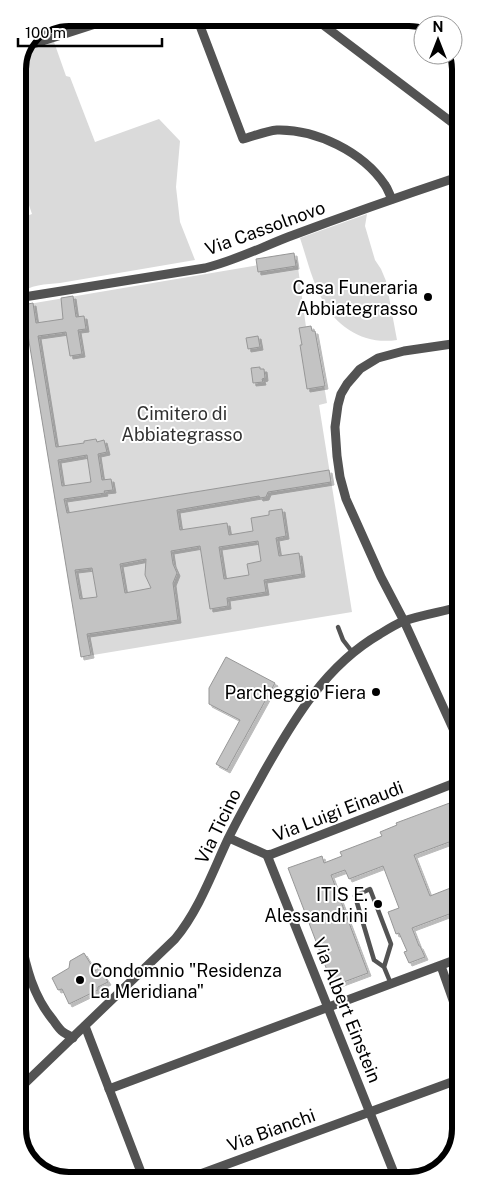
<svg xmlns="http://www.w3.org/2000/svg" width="478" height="1198" viewBox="0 0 478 1198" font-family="'Public Sans',sans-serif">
	<defs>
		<filter id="shadow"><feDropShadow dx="3" dy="3" stdDeviation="0" flood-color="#0004"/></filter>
	</defs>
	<rect width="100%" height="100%" fill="#fff"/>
	<g fill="#dadada">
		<path d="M54 42 66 76 70 77 95 142 159 119 180 141 176 187 180 222 195 260 60 283C46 284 30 285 18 294V219L32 214 18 173V66L24 52Z"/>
		<path d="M367 214 365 226 375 260 381 269 386 281 397 340C365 345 337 328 323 301 312 281 307 259 300 238Z"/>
		<path d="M294 259 297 260 306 327 312 331H315L327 403 319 405 352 612 81 657 23 305Z"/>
	</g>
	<g fill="#c3c3c3" stroke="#979797" fill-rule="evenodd" filter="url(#shadow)">
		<path d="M294 253 296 266 258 272 256 259Z"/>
		<path d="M73 296 76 317 84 316 86 329 78 330 82 354 70 356 66 332 38 336 56 447 84 443V441L96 439 97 442 104 440 107 452 98 454 102 480 111 479 113 490 104 491 105 493 64 499 67 513 329 470 331 482 268 492 266 497 260 498 259 496 177 510 180 530 227 523 229 535 253 531 251 518 269 515V511L282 509 286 536 276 538 279 556 299 553 302 574 264 580 266 592 227 598 228 606 210 609 200 546 171 551 173 564 177 573 173 583 178 620 87 634 91 655 81 657 23 305 33 303 36 323 63 319 61 298ZM87 455 91 482 62 486 58 460ZM258 541 261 561 247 564 249 575 224 579 219 547ZM146 559 145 575 151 588 125 593 120 564ZM92 568 97 597 80 599 75 570Z"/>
		<path d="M311 326 312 331H315L325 386 307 389 300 345H302L299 328Z"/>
		<path d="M258 336 260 347 248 349 246 338Z"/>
		<path d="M260 367V369H264L265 378 262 379 263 382 253 383 251 368Z"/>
		<path d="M226 657 275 683 227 770 216 764 240 720 209 704V688Z"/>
		<path d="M455 801 460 813V838L414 855 430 896 453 887 460 904V910L412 928 419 946H420L425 957 409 963 404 952 407 951 399 933 396 934 388 912 399 908 383 866 349 879 345 870 331 875 368 973 333 986 288 868 322 856 324 863 342 856 340 852 382 836 380 832 397 825 396 823Z"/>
		<path d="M84 953 95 971 99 968 108 982 98 987V990L69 1004 62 989 58 990 52 978 69 968 70 961Z"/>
	</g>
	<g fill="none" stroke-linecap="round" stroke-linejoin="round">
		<g stroke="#535353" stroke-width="4.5">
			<path d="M338 627 343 640 353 653"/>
			<path d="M454 783 460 794"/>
			<path d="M384 967 391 944 370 889 355 896 374 960 384 967 391 984"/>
		</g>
		<g stroke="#535353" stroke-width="9">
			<path d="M197 18 243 139C254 136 266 131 277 130 316 129 363 152 385 185 388 189 389 194 392 199"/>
			<path d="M314 18 458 127"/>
			<path d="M27 46 114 18"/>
			<path d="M18 300 24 297 205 268C234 261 260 248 288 237 344 216 401 196 458 177"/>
			<path d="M459 343 404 351 378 358 360 369 347 384 341 394 338 405 335 427 337 456 340 477 346 499 381 577 404 621 460 744"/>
			<path d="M229 838 267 855 272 854 460 781"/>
			<path d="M267 855 396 1178"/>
			<path d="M20 937C26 967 33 996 53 1020 56 1024 59 1029 63 1032 66 1034 70 1036 73 1038"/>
			<path d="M441 966 460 1020"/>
			<path d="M85 1026 144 1180"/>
			<path d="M20 1088 175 939C199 910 212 873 228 839 239 816 252 794 264 772 294 719 326 665 380 634 388 629 396 624 404 621 421 615 441 612 459 607"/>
			<path d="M109 1089 460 958"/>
			<path d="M184 1180 460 1079"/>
		</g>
	</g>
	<g fill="#000" stroke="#fff" stroke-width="2">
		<circle cx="428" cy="297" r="5"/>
		<circle cx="376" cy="692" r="5"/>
		<circle cx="378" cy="904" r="5"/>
		<circle cx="80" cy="980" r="5"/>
	</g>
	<g text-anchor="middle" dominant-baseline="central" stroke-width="4" stroke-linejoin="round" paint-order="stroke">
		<g font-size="18" fill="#000" stroke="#fff">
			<text transform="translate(265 228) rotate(-20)">Via Cassolnovo</text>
			<text transform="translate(338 811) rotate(-21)">Via Luigi Einaudi</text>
			<text transform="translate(218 826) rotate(-64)">Via Ticino</text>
			<text transform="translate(347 1010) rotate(68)">Via Albert Einstein</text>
			<text transform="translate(271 1130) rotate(-20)">Via Bianchi</text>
		</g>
		<g font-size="18" fill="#000" stroke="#fff" text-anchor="end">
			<text x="418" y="287">Casa Funeraria<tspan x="418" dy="21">Abbiategrasso</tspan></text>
			<text x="366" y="692">Parcheggio Fiera</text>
			<text x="368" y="894">ITIS E.<tspan x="368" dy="21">Alessandrini</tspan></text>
			<text x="90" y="970" text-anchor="start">Condomnio "Residenza<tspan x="90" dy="21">La Meridiana"</tspan></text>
		</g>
		<g font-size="18" fill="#313131" stroke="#fff">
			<text x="182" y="413">Cimitero di<tspan x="182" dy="21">Abbiategrasso</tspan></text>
		</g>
	</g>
	<path d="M0 0H478V1198H0ZM69 26H409A43 43 0 0 1 452 69V1129A43 43 0 0 1 409 1172H69A43 43 0 0 1 26 1129V69A43 43 0 0 1 69 26Z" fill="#fff" fill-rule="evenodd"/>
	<path fill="none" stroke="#000" stroke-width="6" d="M69 26H409A43 43 0 0 1 452 69V1129A43 43 0 0 1 409 1172H69A43 43 0 0 1 26 1129V69A43 43 0 0 1 69 26Z"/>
	<g transform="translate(438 40)"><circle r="24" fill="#ffffff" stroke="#999999"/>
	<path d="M0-4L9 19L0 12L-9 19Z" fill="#000000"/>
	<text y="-8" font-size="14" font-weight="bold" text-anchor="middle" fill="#000000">N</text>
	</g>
	<path d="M18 38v8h144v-8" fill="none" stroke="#000000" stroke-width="2.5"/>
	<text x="25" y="38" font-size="15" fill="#000000" stroke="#ffffff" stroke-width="4" paint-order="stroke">100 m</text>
</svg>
